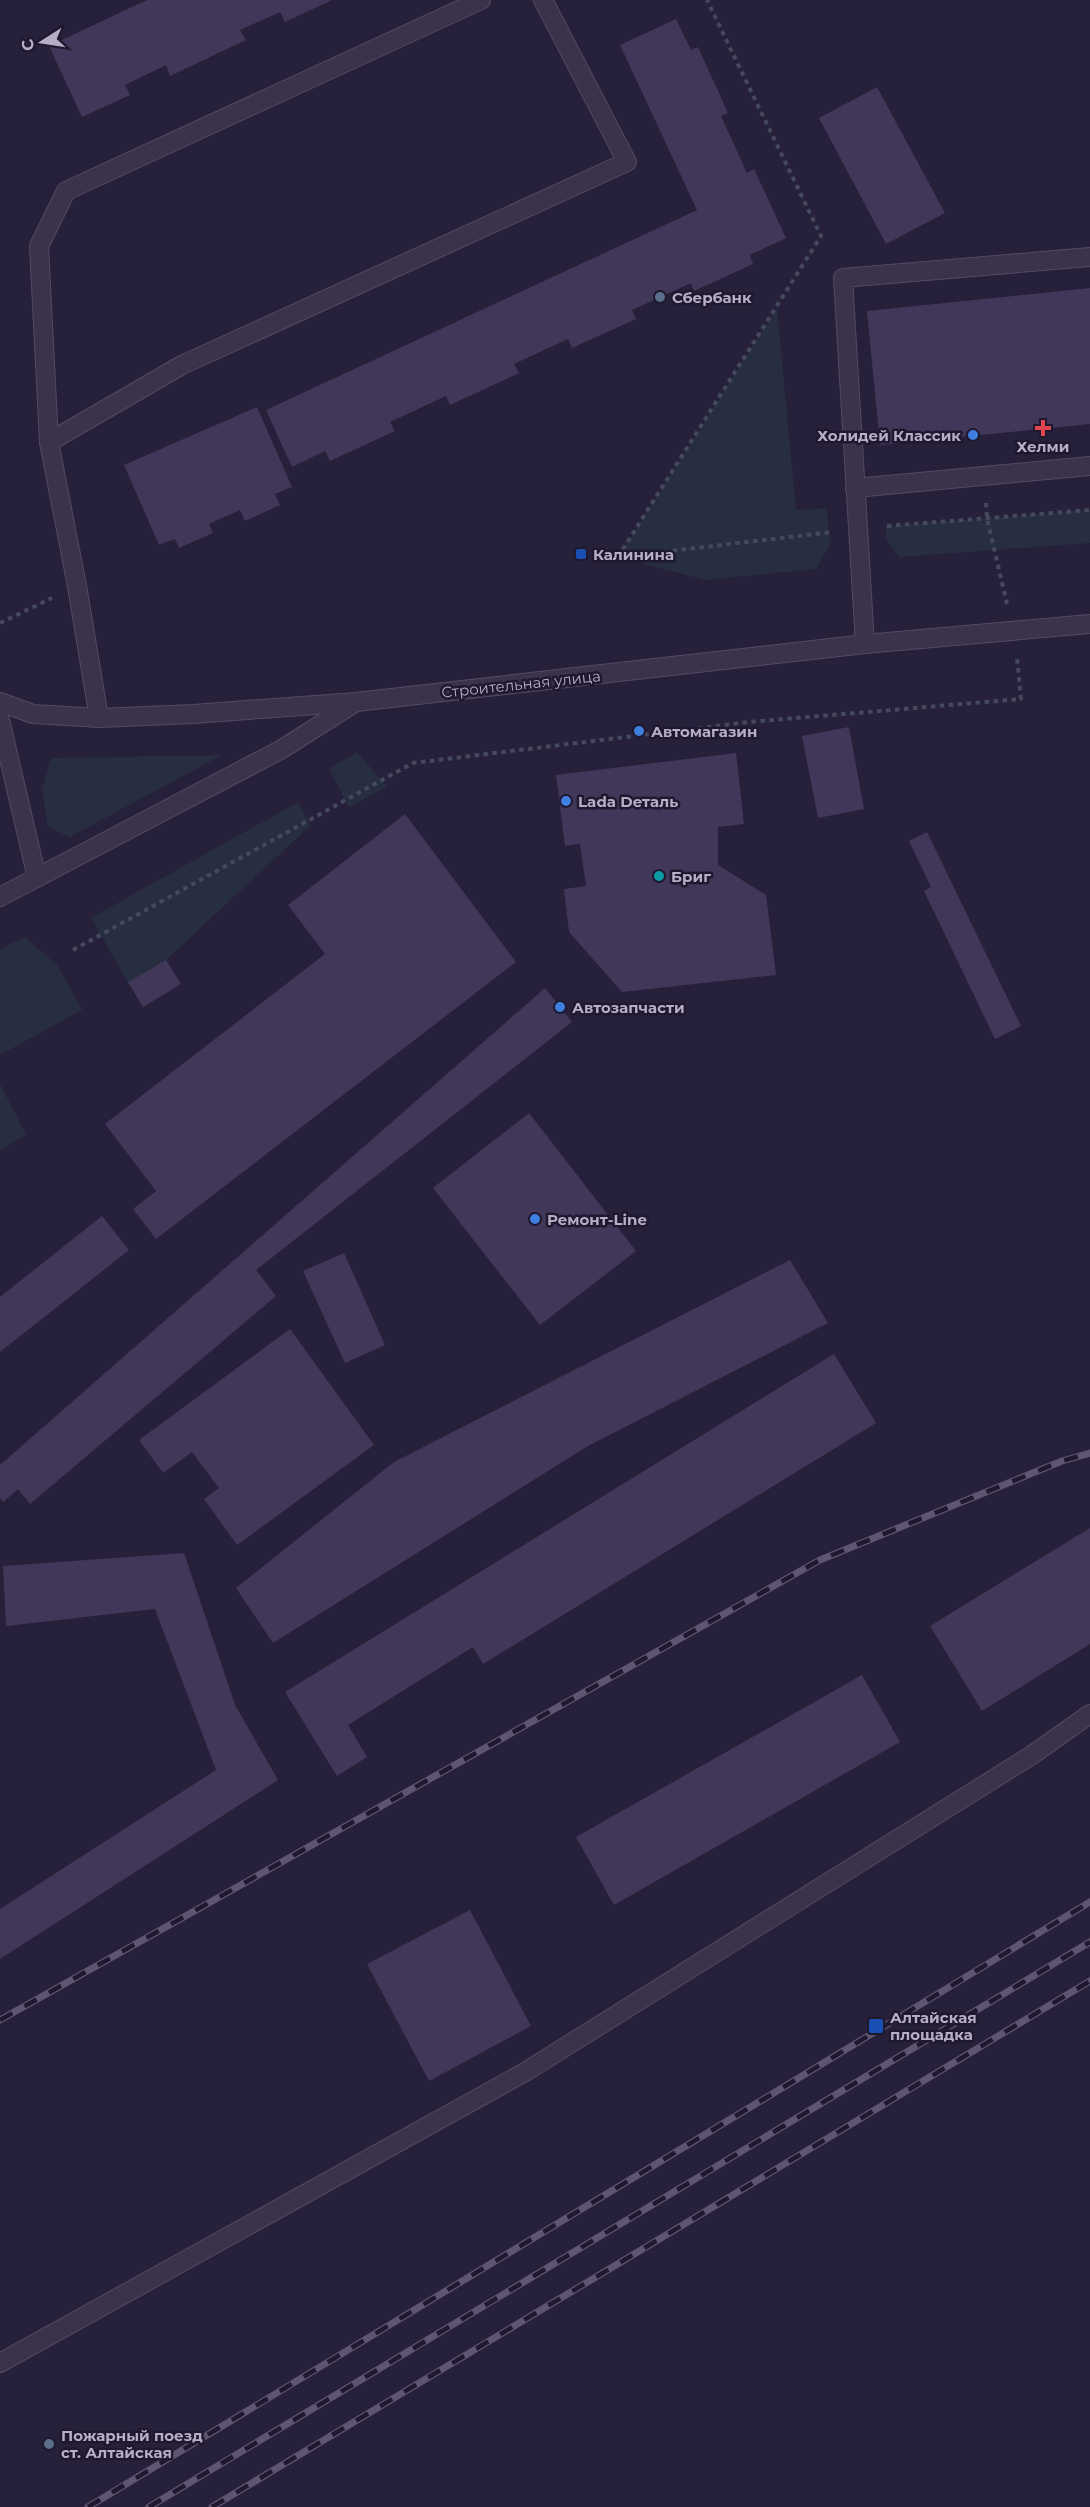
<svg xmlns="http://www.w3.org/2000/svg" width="1090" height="2507" viewBox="0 0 1090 2507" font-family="Montserrat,sans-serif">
	<rect width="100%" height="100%" fill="#27203a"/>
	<g fill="#262e40">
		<path d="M777 308 796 510 827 508 830 545 816 569 705 580 618 557Z"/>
		<path d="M1090 510V543L899 557 886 539V526Z"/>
		<path d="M357 752 387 787 349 807 329 769Z"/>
		<path d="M222 755 70 837 48 827 42 789 51 758Z"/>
		<path d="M298 802 311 825 166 960 128 982 91 918Z"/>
		<path d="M25 937 58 966 82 1010 0 1055V949Z"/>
		<path d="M0 1084 26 1135 0 1150Z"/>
	</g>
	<g fill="#413859">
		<path d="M147 0H332L285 22 280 12 240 30 246 40 170 76 166 65 125 85 130 95 82 117 49 46Z"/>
		<path d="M676 19 691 50 698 47 728 113 721 116 747 173 754 169 786 238 750 255 753 264 694 291 691 283 632 310 636 319 572 348 568 339 514 364 519 373 450 405 446 396 390 422 395 431 330 461 325 451 292 467 266 410 697 210 620 45Z"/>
		<path d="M877 87 945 213 886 244 819 118Z"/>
		<path d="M1090 288V424L880 445 867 311Z"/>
		<path d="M257 407 292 487 275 494 280 505 245 521 240 510 209 524 213 533 179 548 175 539 159 545 124 465Z"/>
		<path d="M849 727 864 809 818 818 802 736Z"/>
		<path d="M736 753 744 824 718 827V865L766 895 776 975 622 992 569 932 564 889 586 886 580 844 565 846 556 775Z"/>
		<path d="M405 814 516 962 156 1239 133 1209 156 1191 105 1124 325 954 288 905Z"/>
		<path d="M927 832 1021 1026 995 1039 924 891 931 887 909 841Z"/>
		<path d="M166 960 181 984 143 1007 128 982Z"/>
		<path d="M545 988 572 1022 256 1270 276 1296 30 1504 18 1489 3 1502 0 1498V1465Z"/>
		<path d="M529 1113 636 1251 540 1325 433 1188Z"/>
		<path d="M102 1216 129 1250 0 1352V1297Z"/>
		<path d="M344 1253 385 1345 345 1363 303 1271Z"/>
		<path d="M790 1260 828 1323 588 1446 273 1643 236 1588 394 1462Z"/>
		<path d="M290 1329 374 1445 237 1545 204 1499 219 1488 192 1452 163 1473 139 1440Z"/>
		<path d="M834 1354 876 1423 483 1664 473 1647 348 1725 367 1757 337 1776 285 1692Z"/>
		<path d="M1090 1528V1644L982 1711 930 1626Z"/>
		<path d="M184 1553 235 1705 278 1780 0 1959V1909L216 1770 155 1609 6 1626 3 1566Z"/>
		<path d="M862 1675 900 1742 614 1905 576 1837Z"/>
		<path d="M470 1910 531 2026 429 2081 367 1964Z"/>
	</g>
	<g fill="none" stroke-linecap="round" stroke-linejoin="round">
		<defs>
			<g id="service">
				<path d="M49 442 182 365 627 162 543 0"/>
				<path d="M855 488 1090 466"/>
				<path d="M865 644 843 278 1090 257"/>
				<path d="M99 718 77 586 49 442 39 246 66 191 481 0"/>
				<path d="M0 2363 525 2072 1032 1755 1090 1714"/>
			</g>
			<g id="minor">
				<path d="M0 720 37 878"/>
				<path d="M0 897 282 749 356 702"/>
			</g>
			<path id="tertiary" d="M0 702 33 714 99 718 193 714 356 702 865 644 1090 624"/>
		</defs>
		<use href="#service" stroke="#524b62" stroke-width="20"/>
		<use href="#minor" stroke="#524b62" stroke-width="20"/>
		<use href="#tertiary" stroke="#524b62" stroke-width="20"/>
		<g stroke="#44495d" stroke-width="4" stroke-dasharray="4.5 4.5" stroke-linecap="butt">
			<path d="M986 503 987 518 1007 604"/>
			<path d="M887 526 1090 510"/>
			<path d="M619 557 832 532"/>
			<path d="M600 559 618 557 821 236 707 0"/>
			<path d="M0 623 52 598"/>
			<path d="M73 950 413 763 749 722 1021 699 1017 658"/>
		</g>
		<use href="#service" stroke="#3a334b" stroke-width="18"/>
		<use href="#minor" stroke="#3a334b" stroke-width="18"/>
		<use href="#tertiary" stroke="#3a334b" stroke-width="18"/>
		<defs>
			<g id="rail">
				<path d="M0 2020 820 1560 1062 1461 1090 1453"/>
				<path d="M88 2507 1090 1902"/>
				<path d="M149 2507 1090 1942"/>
				<path d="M212 2507 1090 1981"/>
			</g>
		</defs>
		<use href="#rail" stroke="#5d5572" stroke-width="7"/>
		<use href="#rail" stroke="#1f192f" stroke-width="4.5" stroke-dasharray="14" stroke-linecap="butt"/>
	</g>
	<g fill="#5c6f8a" stroke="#1f192f" stroke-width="2">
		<circle cx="660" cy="297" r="6"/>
		<circle cx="49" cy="2444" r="6"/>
	</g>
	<path fill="#e0444e" stroke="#1f192f" stroke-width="2" d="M1040 419h6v6h6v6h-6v6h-6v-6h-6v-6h6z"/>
	<g fill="#3f7fe0" stroke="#1f192f" stroke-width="2">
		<circle cx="973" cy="435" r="6"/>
		<circle cx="639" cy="731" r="6"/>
		<circle cx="566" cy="801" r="6"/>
		<circle cx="560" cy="1007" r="6"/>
		<circle cx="535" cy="1219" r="6"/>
	</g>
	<g fill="#1a4fb4" stroke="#1f192f" stroke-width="2">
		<rect x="575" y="548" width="12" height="12" rx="3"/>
		<rect x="868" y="2018" width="16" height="16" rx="3"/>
	</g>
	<circle fill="#0f9aa8" stroke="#1f192f" stroke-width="2" cx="659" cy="876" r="6"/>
	<g text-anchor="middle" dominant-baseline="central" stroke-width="5" stroke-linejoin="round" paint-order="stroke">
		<g font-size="15" font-weight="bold" fill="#b6aec7" stroke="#1f192f" text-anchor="start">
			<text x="672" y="297">Сбербанк</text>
			<text x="961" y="435" text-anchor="end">Холидей Классик</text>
			<text x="1043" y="446" text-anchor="middle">Хелми</text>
			<text x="593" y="554">Калинина</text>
			<text x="651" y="731">Автомагазин</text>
			<text x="578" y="801">Lada Dеталь</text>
			<text x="671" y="876">Бриг</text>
			<text x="572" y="1007">Автозапчасти</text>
			<text x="547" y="1219">Ремонт-Line</text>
			<text x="890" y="2017">Алтайская<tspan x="890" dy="17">площадка</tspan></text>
			<text x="61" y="2435">Пожарный поезд<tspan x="61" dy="17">ст. Алтайская</tspan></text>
		</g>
		<g font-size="15" fill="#b6aec7" stroke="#1f192f">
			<text transform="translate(521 684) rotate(-6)">Строительная улица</text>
		</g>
	</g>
	<g transform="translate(42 42) rotate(258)" stroke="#1f192f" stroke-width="4.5" paint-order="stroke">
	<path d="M0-4.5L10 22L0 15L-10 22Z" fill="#b6aec7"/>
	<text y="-9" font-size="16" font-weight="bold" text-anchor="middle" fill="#b6aec7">С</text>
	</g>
</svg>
